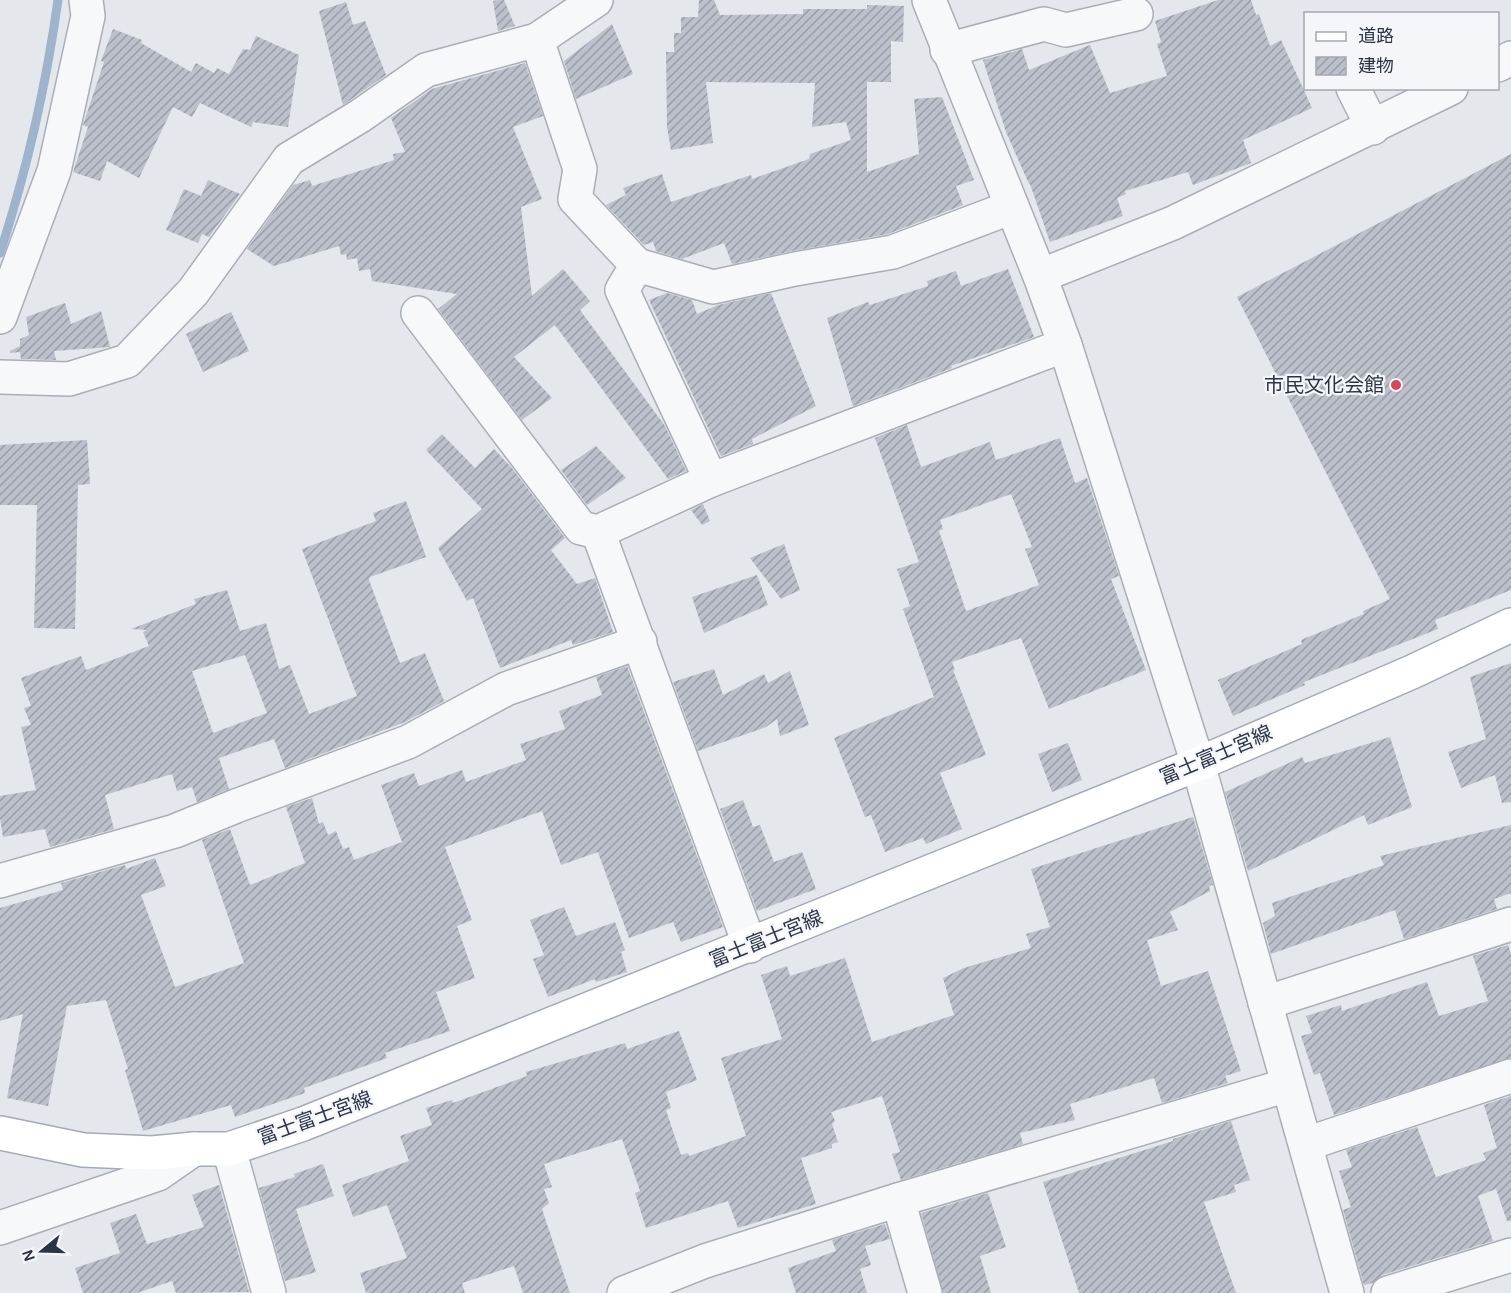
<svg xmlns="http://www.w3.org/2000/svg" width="1511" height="1293" viewBox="0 0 1511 1293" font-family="Karla,'Noto Sans JP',sans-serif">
	<defs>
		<pattern id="building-hatch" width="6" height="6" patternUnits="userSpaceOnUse" patternTransform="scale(1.5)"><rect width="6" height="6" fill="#bbc0ca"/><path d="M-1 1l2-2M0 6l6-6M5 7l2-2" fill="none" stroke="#989da6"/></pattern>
	</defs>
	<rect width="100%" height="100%" fill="#e4e7ec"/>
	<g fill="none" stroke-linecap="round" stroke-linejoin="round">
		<path stroke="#9fb4cc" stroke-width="9" d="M0 253C27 170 46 86 58 0"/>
	</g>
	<g fill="url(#building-hatch)" fill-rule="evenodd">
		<path d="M498 0H504L515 26 498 31 493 1Z"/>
		<path d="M699 0H714L720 15 803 14V9H867V5L904 6 903 42 891 41V82H867V172L919 154 914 99 942 97 974 180 956 186 963 205 888 234 792 251 732 264 724 243 682 259 656 251 653 242 644 245 606 205 626 195 623 188 662 174 671 202 751 175 752 179 809 159 810 154 851 140 846 122 812 127 815 83 706 82 713 143 671 150 667 127 666 52H674V33H681V17H698Z"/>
		<path d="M1218 0H1251L1256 15 1259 14 1270 46 1281 40 1312 108 1243 140 1251 163 1193 185 1188 172 1125 191 1126 194 1117 198 1123 216 1050 242 1030 184H1029L1006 132 983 60 1022 49 1029 70 1090 45 1110 93 1167 76 1157 44 1161 42 1155 21Z"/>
		<path d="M346 2 353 25 365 21 386 75 343 105 319 11Z"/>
		<path d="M612 24 633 74 576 99 564 61Z"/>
		<path d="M113 29 142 40 141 43 191 72 196 63 214 73 217 68 229 74 243 49 250 50 256 36 299 55 288 127 253 122 251 127 200 103 192 117 173 107 139 178 107 161 100 181 73 172 88 127 83 125 104 62 101 61Z"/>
		<path d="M525 63 543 116 513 127 542 199 521 207 532 296 563 269 590 301 580 310 665 426 686 471 668 479 555 325 514 357 552 398 522 420 438 309 457 294 372 281 370 269 359 271 357 258 347 260 346 254 341 255 339 246 274 266 247 249 293 185 310 180 312 186 394 160 393 154 405 152 391 118 432 89Z"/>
		<path d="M1511 154V590L1435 620 1438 629 1304 682 1305 685 1233 716 1218 680 1302 644 1301 640 1364 614 1363 611 1390 599 1237 297Z"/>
		<path d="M208 180 240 194 209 237 202 234 198 243 166 230 184 189 201 196Z"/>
		<path d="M1008 269 1034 337 951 366 952 368 853 406 827 318 868 302 870 305 928 286 927 281 956 271 961 286Z"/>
		<path d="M667 293 692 300 697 314 718 305 771 293 816 406 752 439 753 444 721 456 649 300Z"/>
		<path d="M65 303 71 324 101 311 110 347 54 351 56 360 21 359 20 352 10 353V351L20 346V339L29 335 26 317Z"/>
		<path d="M231 312 249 351 203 372 186 334Z"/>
		<path d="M907 425 921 467 990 442 996 460 1060 438 1075 483 1087 478 1119 576 1111 579 1146 670 1049 709 1021 638 952 662 955 670H953L986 755 940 773 962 829 926 844 923 838 885 852 871 815 865 817 834 738 934 697 903 609 910 606 897 569 919 562 875 438ZM1011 494 1032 547 1025 549 1039 585 966 611 939 531 943 529 940 520Z"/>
		<path d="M442 434 475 468 494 449 512 468 565 538 551 550 577 584 595 578 613 632 573 645 571 640 500 668 473 598 467 601 438 548 482 509 426 450Z"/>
		<path d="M87 440 90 484 78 485 75 629 34 628 37 505H0V445Z"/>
		<path d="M596 446 626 478 587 505 561 470Z"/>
		<path d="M406 501 426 557 370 577 369 580 400 663 425 653 444 701 405 722 285 768 274 739 219 758 229 789 197 802 192 787 177 791 172 774 105 795 114 829 50 847 45 829 3 837 0 818V796L36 790 21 727 31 725 24 708 31 706 21 678 81 656 86 670 149 646 143 632 147 630 131 629 196 604 194 599 227 590 240 631 266 623 279 669 290 665 309 714 357 696 302 549 376 521 373 513ZM245 655 267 713 213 733 192 671Z"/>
		<path d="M703 504 710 521 702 525 691 510Z"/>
		<path d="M784 544 800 590 781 599 750 558Z"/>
		<path d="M757 575 768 605 704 633 692 597Z"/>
		<path d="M1511 663V802L1502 803 1495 775 1461 788 1448 752 1486 739 1470 677Z"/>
		<path d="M627 666 723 927 681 942 673 922 629 938 598 852 561 865 542 811 445 847 472 920 457 926 475 978 436 992 450 1031 385 1053 387 1058 304 1088 305 1093 235 1117 231 1105 143 1131 125 1070 128 1069 106 1000 67 1006 48 1106 7 1098 23 1014 0 1021V908L63 890 61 883 125 865 126 869 155 858 166 886 141 895 175 987 244 963 202 840 230 829 250 885 305 863 286 807 312 798 319 824 323 822 328 835 336 831 343 849 349 847 354 860 402 842 381 785 414 773 419 786 462 770 466 782 526 760 520 744 565 729 559 711 602 695 596 677Z"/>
		<path d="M714 669 723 695 764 674 768 683 790 671 809 725 780 736 777 719 766 727 698 751 673 682Z"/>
		<path d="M1390 737 1412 807 1368 825 1364 815 1248 871 1225 792 1302 757 1305 763Z"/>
		<path d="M1068 743 1082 780 1052 792 1038 754Z"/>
		<path d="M743 800 753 827 760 825 774 862 802 852 816 889 757 911 720 809Z"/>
		<path d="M1193 817 1213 885 1209 886 1210 891 1170 912 1178 930 1147 940 1161 986 1208 971 1241 1071 1225 1076 1228 1083 1162 1103 1154 1078 1070 1104 1075 1120 1020 1133 1023 1144 901 1180 892 1154 900 1152 882 1096 831 1112 835 1121 832 1124 838 1142 832 1144V1148L801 1158 816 1204 738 1228 728 1201 646 1228 635 1193 640 1191 622 1139 544 1164 552 1187 544 1189 549 1203 542 1209 570 1293H523L514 1266 462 1283 465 1293H366L360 1273 407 1258 387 1205 353 1217 342 1185 409 1161 400 1136 432 1125 426 1108 452 1100 453 1103 527 1076 526 1072 625 1043 627 1049 679 1031 697 1080 666 1092 671 1108 666 1110 681 1155 688 1153 689 1156 746 1136 721 1058 782 1039 761 975 787 966 790 976 845 958 872 1042 954 1015 943 978 964 968 1031 948 1026 934 1050 927 1031 869Z"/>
		<path d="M1511 825V893L1494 899 1497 909 1404 939 1395 910 1271 954 1263 923 1275 916 1272 903 1384 865 1380 856Z"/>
		<path d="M564 907 576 936 615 922 625 950 621 952 627 972 596 982 595 979 548 997 533 959 544 955 530 920Z"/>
		<path d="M1508 945 1511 954V1058L1334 1115 1320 1073 1314 1075 1301 1036 1312 1033 1306 1016 1341 1005 1342 1011 1427 982 1439 1016 1488 1001 1473 956Z"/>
		<path d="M1511 1096V1221H1507L1496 1189 1478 1196 1493 1241 1382 1275 1373 1283 1364 1285 1343 1210 1351 1207 1339 1171 1352 1167 1346 1150 1417 1127 1436 1177 1486 1160 1483 1153 1497 1148 1484 1105Z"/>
		<path d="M1231 1121 1250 1180 1234 1185 1236 1192 1204 1202 1236 1293H1079L1043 1182 1173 1141V1139Z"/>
		<path d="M323 1164 334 1196 296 1209 316 1272 285 1281 259 1188 295 1177 294 1174Z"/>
		<path d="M219 1185 249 1292 176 1293 172 1281 137 1293H83L75 1268 120 1253 110 1223 136 1214 147 1244 204 1227 192 1195Z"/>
		<path d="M988 1193 1006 1247 980 1256 991 1293H943L921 1213Z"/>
		<path d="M885 1224 890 1239 865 1246 871 1265 860 1269 867 1293H796L788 1268 836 1251 832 1240Z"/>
	</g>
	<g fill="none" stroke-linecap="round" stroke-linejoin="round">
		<defs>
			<g id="minor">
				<path d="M929 0 1040 276 1065 345 1198 764 1347 1293"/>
				<path d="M537 40 580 169 575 199 637 265 622 290 711 480"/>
				<path d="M947 50 1044 24 1066 30 1136 14"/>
				<path d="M1498 65 1511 58"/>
				<path d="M1353 88 1373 128"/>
				<path d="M637 265 713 287 795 269 893 252 1012 207"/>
				<path d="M1040 276 1173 223 1451 88"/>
				<path d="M418 313 581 528 598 532 711 480 1065 345"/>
				<path d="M0 317 54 171 88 16 86 0"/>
				<path d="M0 377 69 379 127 361 193 292 289 159 360 116 426 70 537 40 596 0"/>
				<path d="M598 532 750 946"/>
				<path d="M0 881 175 831 236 806 408 742 506 689 640 642"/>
				<path d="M1265 1003 1511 924"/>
				<path d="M1306 1144 1511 1076"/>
				<path d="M229 1149 269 1293"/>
				<path d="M898 1200 925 1293"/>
				<path d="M0 1228 158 1174 194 1149"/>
				<path d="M624 1293 705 1261 898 1200 1288 1085"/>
				<path d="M1388 1293 1511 1255"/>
			</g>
			<path id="major" d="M0 1133 83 1150 152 1153 194 1149H229L303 1124 1198 764 1412 672 1511 625"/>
		</defs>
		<use href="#minor" stroke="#a9aeb7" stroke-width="36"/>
		<use href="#major" stroke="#a3abb8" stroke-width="36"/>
		<use href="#minor" stroke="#f7f8fa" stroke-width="33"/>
		<use href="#major" stroke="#fff" stroke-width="33"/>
	</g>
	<circle fill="#d1495b" stroke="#f4f6f9" stroke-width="2" cx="1396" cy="385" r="6"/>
	<g text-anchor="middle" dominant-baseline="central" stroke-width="4.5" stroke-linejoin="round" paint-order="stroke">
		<g font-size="20" fill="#2b3445" stroke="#f4f6f9" text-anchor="end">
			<text x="1384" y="385">市民文化会館</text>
		</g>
		<g font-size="20" fill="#2b3445" stroke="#f4f6f9">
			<text transform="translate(1216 755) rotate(-23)">富士富士宮線</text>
			<text transform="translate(766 939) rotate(-22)">富士富士宮線</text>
			<text transform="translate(315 1118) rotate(-20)">富士富士宮線</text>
		</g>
	</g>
	<rect x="1304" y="12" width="195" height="78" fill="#f4f6f9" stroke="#a4a8b1" stroke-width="1.5"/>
	<rect x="1316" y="32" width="30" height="9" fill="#ffffff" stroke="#a4a8b1" stroke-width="1.5"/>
	<text x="1358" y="42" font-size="18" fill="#2b3445">道路</text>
	<rect x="1316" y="57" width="30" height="18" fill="url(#building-hatch)" stroke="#a4a8b1" stroke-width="1.5"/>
	<text x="1358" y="72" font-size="18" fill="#2b3445">建物</text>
	<g transform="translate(42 1251) rotate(251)" stroke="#f4f6f9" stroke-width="4.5" paint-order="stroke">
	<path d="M0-4.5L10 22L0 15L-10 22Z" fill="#2b3445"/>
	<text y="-9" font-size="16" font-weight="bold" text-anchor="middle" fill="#2b3445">N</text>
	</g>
</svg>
